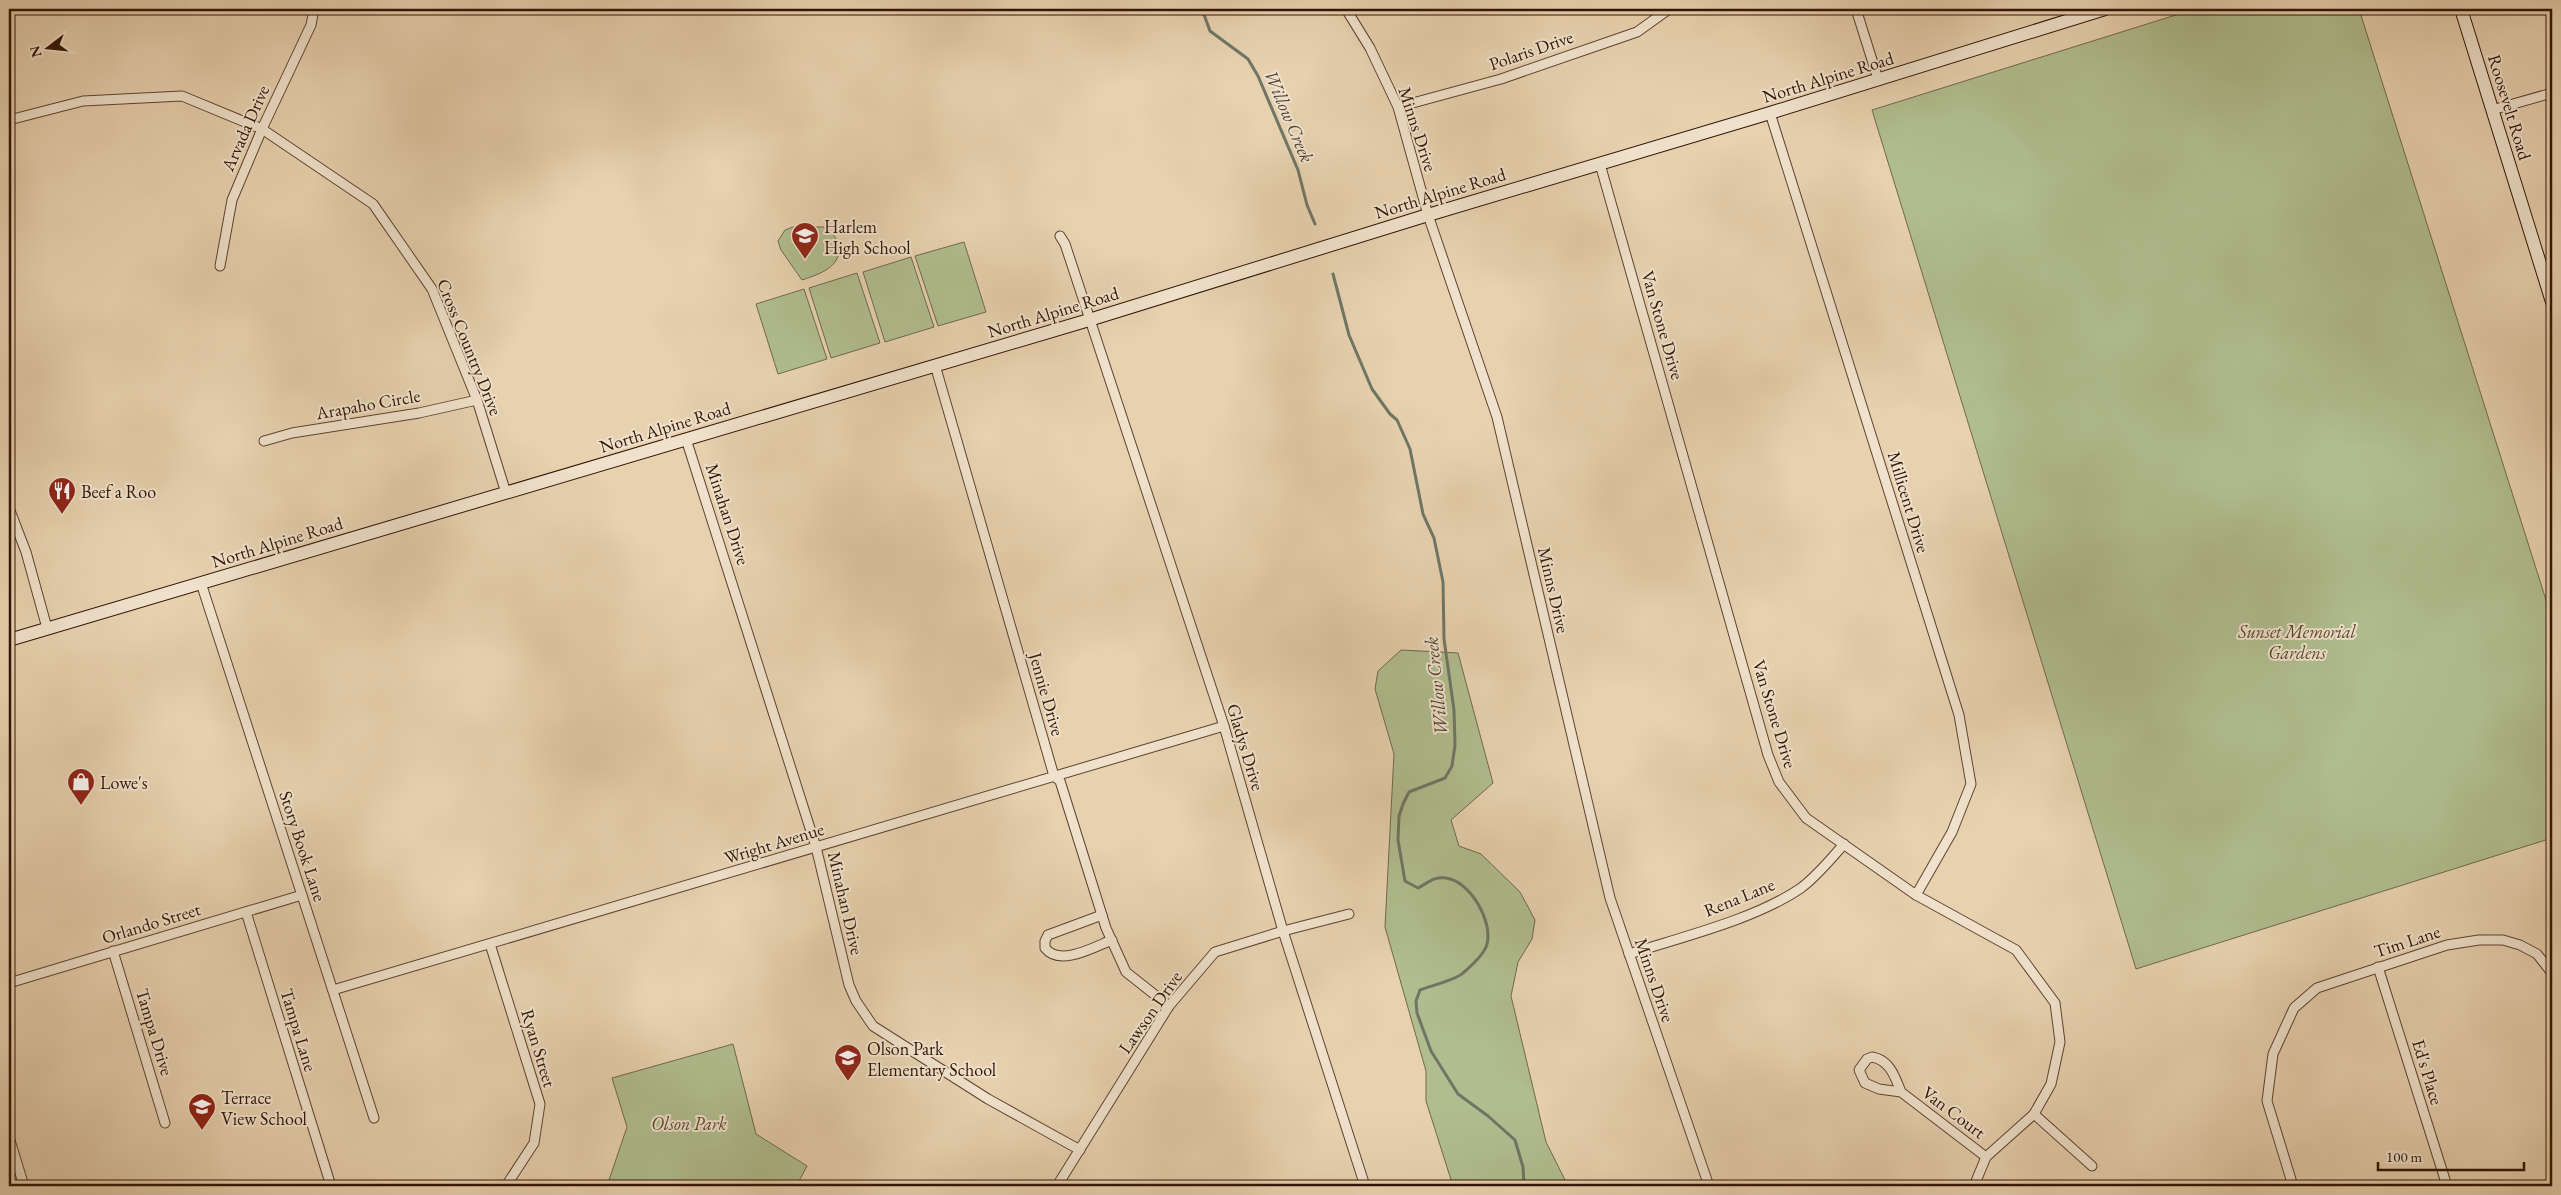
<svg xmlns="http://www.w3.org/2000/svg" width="2561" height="1195" viewBox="0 0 2561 1195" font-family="'EB Garamond',serif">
	<rect width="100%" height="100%" fill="#e7d1af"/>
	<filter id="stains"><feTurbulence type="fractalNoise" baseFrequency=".004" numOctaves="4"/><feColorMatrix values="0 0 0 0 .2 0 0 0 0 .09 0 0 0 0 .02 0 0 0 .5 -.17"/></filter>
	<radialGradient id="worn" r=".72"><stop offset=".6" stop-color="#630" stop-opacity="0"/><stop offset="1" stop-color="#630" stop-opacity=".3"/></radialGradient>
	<g fill="#b0bd8f" stroke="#71684a">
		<path d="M2195 9H2359L2552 619V838L2136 969 1872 110Z"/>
		<path d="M793 227H827C830 231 837 238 838 243 844 267 819 274 802 280L781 250 778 241 785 230Z"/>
		<path d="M964 242 986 312 938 326 915 256Z"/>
		<path d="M911 257 934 327 885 342 863 272Z"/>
		<path d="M857 273 880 343 831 358 809 288Z"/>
		<path d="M804 289 827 359 778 374 756 304Z"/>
		<path d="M1401 650 1458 653 1493 783 1451 820 1459 846 1481 854 1520 892 1535 920 1532 939 1518 962 1511 996 1546 1142 1568 1186H1453L1426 1101V1071L1385 927 1394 754 1375 689 1378 671Z"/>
		<path d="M733 1044 756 1134 807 1166 799 1181 806 1186H607L627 1127 612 1078Z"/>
	</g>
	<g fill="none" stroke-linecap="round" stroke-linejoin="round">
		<g stroke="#6f7665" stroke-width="3">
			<path d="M1202 9 1210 31 1248 59 1258 76 1298 170 1307 205 1315 224"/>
			<path d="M1333 274 1349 335 1372 389 1390 414 1397 420 1410 449 1423 514 1434 538 1443 582 1444 639 1454 710 1455 745 1452 766 1445 778 1409 792 1403 804 1399 816 1398 840 1405 881 1418 888C1428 883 1434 876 1446 878 1470 881 1493 921 1487 944 1485 954 1470 967 1463 973 1456 980 1430 986 1420 990L1416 1001 1417 1013 1431 1051 1458 1094 1488 1116 1515 1140 1523 1167 1524 1186"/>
		</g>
		<defs>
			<g id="street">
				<path d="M1346 9 1370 48 1398 107 1428 215 1497 417 1610 898 1709 1186"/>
				<path d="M1856 9 1878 79"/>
				<path d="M1398 107 1501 79 1637 32 1669 9"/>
				<path d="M2492 110 2552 93"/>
				<path d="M1770 113 1959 715 1971 784 1952 832 1916 895"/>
				<path d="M9 120 83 101 182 96 262 129 373 204 432 289 477 400 506 493"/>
				<path d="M1600 164 1768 755 1779 782 1806 818 1916 895 2016 950 2055 1003 2060 1042 2051 1084 2034 1114 1986 1157 1974 1186"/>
				<path d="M1060 236 1065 244 1224 726 1283 931 1365 1186"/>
				<path d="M220 266 232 200 262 129 311 25 314 9"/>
				<path d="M935 365 1054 776 1060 781 1106 928 1126 972 1169 1006"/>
				<path d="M686 439 816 847 849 985 856 1001 873 1026 988 1099 1080 1150"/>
				<path d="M264 441 292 433 419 413 477 400"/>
				<path d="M9 508 26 552 47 628"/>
				<path d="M201 583 374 1118"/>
				<path d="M246 912 331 1186"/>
				<path d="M1102 915 1048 935 1045 941V948C1060 967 1094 947 1112 940"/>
				<path d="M490 944 540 1104 534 1143 506 1186"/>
				<path d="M113 951 165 1123"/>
				<path d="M1629 954C1682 937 1756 919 1801 888 1818 875 1830 860 1844 844"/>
				<path d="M2378 967 2447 1186"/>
				<path d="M9 983 302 895"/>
				<path d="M333 990 1224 726"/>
				<path d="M1901 1092C1895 1077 1890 1060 1872 1057L1867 1059 1859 1070 1865 1083 1879 1089 1901 1092 1986 1157"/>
				<path d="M2034 1114 2092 1166"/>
				<path d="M9 1137 24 1186"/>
				<path d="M1057 1186 1169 1006 1215 952 1283 931 1349 914"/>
				<path d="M2293 1186 2267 1101 2273 1054 2294 1008 2317 988 2447 945 2479 940H2503L2520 945 2537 954 2552 973"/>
			</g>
			<g id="secondary">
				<path d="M2461 9 2552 302"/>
				<path d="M9 640 1089 320 1428 215 1770 113 2105 9"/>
			</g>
		</defs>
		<use href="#street" stroke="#5f4330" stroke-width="11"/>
		<use href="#secondary" stroke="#321406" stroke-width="14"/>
		<use href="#street" stroke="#efe1cb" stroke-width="9"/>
		<use href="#secondary" stroke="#efe1cb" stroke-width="12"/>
	</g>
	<defs>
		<symbol id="school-pin" viewBox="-11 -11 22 30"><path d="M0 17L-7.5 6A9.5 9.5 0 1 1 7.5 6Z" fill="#8f2418" stroke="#efe1cb"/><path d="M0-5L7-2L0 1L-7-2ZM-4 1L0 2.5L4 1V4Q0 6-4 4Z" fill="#fff"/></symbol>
		<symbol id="restaurant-pin" viewBox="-11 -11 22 30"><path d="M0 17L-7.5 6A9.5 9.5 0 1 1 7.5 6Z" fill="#8f2418" stroke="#efe1cb"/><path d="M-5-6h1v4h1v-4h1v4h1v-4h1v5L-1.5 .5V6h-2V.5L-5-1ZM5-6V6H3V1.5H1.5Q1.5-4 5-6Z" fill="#fff"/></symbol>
		<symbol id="shop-pin" viewBox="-11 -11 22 30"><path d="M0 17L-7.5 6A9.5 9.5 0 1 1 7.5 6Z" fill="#8f2418" stroke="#efe1cb"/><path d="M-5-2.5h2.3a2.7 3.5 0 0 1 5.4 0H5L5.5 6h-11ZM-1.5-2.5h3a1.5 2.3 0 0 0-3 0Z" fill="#fff"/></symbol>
	</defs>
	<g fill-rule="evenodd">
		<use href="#school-pin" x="789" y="220" width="32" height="43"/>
		<use href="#restaurant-pin" x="46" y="475" width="32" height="43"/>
		<use href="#shop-pin" x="65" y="766" width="32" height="43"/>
		<use href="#school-pin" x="832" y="1042" width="32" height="43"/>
		<use href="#school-pin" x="186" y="1091" width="32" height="43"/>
	</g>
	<g text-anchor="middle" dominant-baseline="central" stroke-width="4" stroke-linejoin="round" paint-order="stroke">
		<g font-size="18" fill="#321406" stroke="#efe1cb">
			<text transform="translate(1531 50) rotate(-19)">Polaris Drive</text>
			<text transform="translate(1828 77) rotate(-17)">North Alpine Road</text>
			<text transform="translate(2510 107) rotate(73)">Roosevelt Road</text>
			<text transform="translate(245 128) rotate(-66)">Arvada Drive</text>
			<text transform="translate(1418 129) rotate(72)">Minns Drive</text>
			<text transform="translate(1440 193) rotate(-17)">North Alpine Road</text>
			<text transform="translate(1053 312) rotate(-17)">North Alpine Road</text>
			<text transform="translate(1663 325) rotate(74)">Van Stone Drive</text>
			<text transform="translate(470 347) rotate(68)">Cross Country Drive</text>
			<text transform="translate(368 404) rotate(-10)">Arapaho Circle</text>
			<text transform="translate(665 427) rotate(-17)">North Alpine Road</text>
			<text transform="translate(1909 502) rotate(73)">Millicent Drive</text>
			<text transform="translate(728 514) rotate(72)">Minahan Drive</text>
			<text transform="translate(277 542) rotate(-17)">North Alpine Road</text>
			<text transform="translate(1554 590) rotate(77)">Minns Drive</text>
			<text transform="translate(1047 694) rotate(74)">Jennie Drive</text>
			<text transform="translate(1775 714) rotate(73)">Van Stone Drive</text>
			<text transform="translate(1246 747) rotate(73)">Gladys Drive</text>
			<text transform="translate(774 843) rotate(-17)">Wright Avenue</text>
			<text transform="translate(303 846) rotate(72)">Story Book Lane</text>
			<text transform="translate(1739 897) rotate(-22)">Rena Lane</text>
			<text transform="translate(846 903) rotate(77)">Minahan Drive</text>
			<text transform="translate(151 923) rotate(-17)">Orlando Street</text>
			<text transform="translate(2407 941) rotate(-18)">Tim Lane</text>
			<text transform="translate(1655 980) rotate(71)">Minns Drive</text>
			<text transform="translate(1150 1012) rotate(-55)">Lawson Drive</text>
			<text transform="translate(299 1030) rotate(73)">Tampa Lane</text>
			<text transform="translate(155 1032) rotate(73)">Tampa Drive</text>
			<text transform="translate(539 1048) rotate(73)">Ryan Street</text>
			<text transform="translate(2428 1072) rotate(73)">Ed's Place</text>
			<text transform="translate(1954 1112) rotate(37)">Van Court</text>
		</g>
		<g font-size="18" fill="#321406" stroke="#efe1cb" text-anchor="start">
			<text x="824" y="226">Harlem<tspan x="824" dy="21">High School</tspan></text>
			<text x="81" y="491">Beef a Roo</text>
			<text x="100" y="782">Lowe's</text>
			<text x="867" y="1048">Olson Park<tspan x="867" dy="21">Elementary School</tspan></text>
			<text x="221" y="1097">Terrace<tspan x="221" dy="21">View School</tspan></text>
		</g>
		<g font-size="18" font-style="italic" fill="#58472f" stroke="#efe1cb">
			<text x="2297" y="631">Sunset Memorial<tspan x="2297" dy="21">Gardens</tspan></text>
			<text x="689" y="1123">Olson Park</text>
		</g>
		<g font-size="19" font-style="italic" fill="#514536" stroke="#efe1cb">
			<text transform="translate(1289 116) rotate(67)">Willow Creek</text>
			<text transform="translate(1436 686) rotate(-96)">Willow Creek</text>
		</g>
	</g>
	<rect width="2561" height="1195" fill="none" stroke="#e7d1af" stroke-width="30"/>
	<rect x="10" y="10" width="2541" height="1175" fill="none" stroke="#321406" stroke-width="2.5"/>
	<rect x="15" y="15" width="2531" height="1165" fill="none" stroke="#321406"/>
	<g transform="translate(48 48) rotate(254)" stroke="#efe1cb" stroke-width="4" paint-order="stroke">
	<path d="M0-4L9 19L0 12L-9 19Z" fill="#321406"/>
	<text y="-8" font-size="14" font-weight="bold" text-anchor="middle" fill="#321406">N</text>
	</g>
	<path d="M2378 1162v8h146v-8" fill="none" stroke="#321406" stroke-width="2.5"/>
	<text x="2386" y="1162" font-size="15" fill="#321406" stroke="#efe1cb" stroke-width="4" paint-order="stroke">100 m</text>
	<rect width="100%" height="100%" filter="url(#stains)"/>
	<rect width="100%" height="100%" fill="url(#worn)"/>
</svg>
